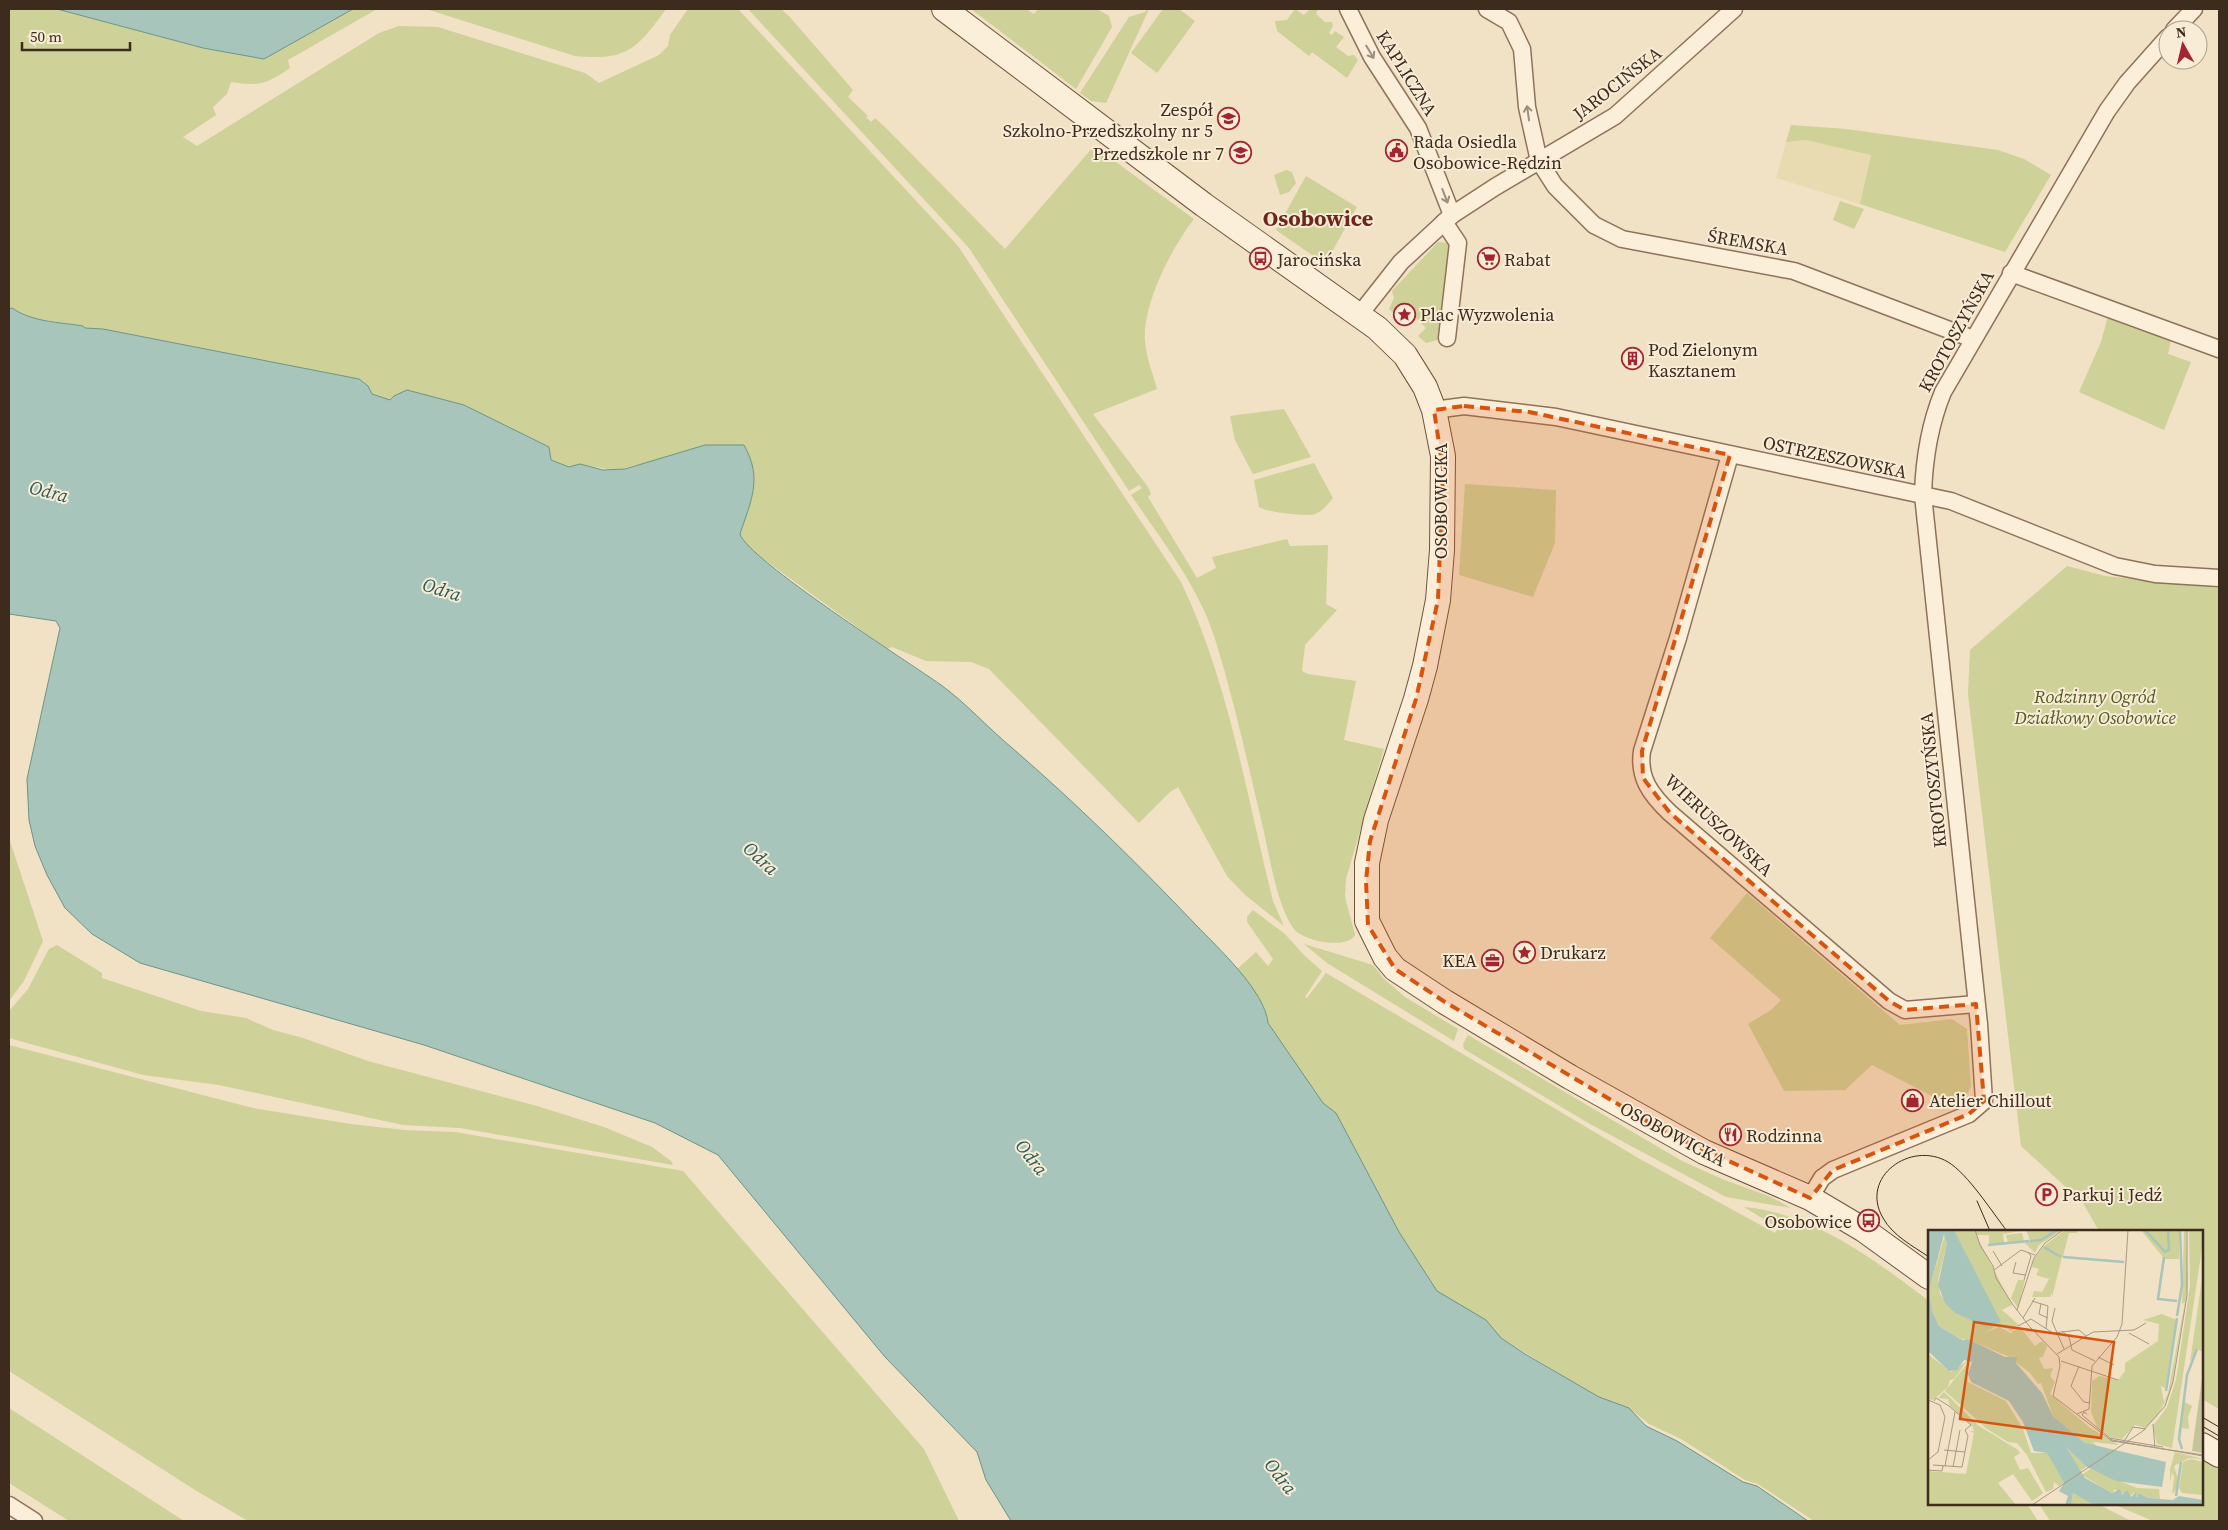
<svg xmlns="http://www.w3.org/2000/svg" width="2228" height="1530" viewBox="0 0 2228 1530" font-family="'Source Serif 4',serif">
	<rect width="100%" height="100%" fill="#f1e1c5"/>
	<path fill="#e8dbb2" d="M1806 140 1871 154 1860 204 1776 178 1786 142Z"/>
	<g fill="#ced198">
		<path d="M9 9H57L203 48 264 59 353 9H377L288 60 290 68C265 85 260 86 231 82L227 94 213 107 216 115 183 137 197 146 379 33 399 26 438 27 585 73 599 83 659 55 668 46 670 35 688 9H738L958 246 1181 582C1229 682 1246 794 1273 901L1284 926 1244 894 1227 876 1178 787 1170 792 1139 823 989 669 971 662 926 661 892 647 887 649 751 550 742 540 740 534 753 493 635 465C607 477 592 460 569 467L551 460 549 447 464 405 407 390 390 400 372 394 368 386 359 379 103 329 85 328 83 326 33 318 9 309Z"/>
		<path d="M426 9H666C637 49 627 61 575 56Z"/>
		<path d="M748 9H781L789 16 853 90 848 97 868 116 866 117 871 122 875 118 888 130 1005 249 1094 146 1194 219C1172 247 1142 305 1145 341 1146 357 1153 374 1157 389L1093 414 1148 487 1151 494 1148 497 1197 578 1216 568 1212 557 1287 539 1290 546 1328 545 1326 604 1337 610 1305 645 1302 671 1308 674 1356 681 1344 740 1384 749 1346 879 1345 897 1355 935C1347 950 1303 941 1294 929 1278 907 1270 860 1264 832 1249 769 1235 704 1216 642 1200 588 1162 541 1131 495L1142 488 1139 485 1129 491 969 248Z"/>
		<path d="M971 9H1026L1034 14 1038 9H1097L1109 16 1112 27 1076 89Z"/>
		<path d="M1147 9H1149L1106 103 1091 101 1080 93 1129 17 1145 12Z"/>
		<path d="M1163 9H1179L1195 21 1157 73 1131 53Z"/>
		<path d="M1295 9 1304 15 1310 9H1318L1316 14 1325 22H1332L1333 26 1329 33 1332 35 1335 31 1344 37 1336 47 1348 56 1354 55 1358 60 1347 78 1312 52 1309 56 1277 31 1275 21 1287 20Z"/>
		<path d="M1791 125 1846 129 1998 150 2024 159 2051 175 2005 252 1860 204 1871 155 1806 140 1786 142Z"/>
		<path d="M1286 170 1292 172 1296 183 1289 192 1280 195 1274 175Z"/>
		<path d="M1306 176 1357 207 1325 264 1276 230Z"/>
		<path d="M1840 201 1864 209 1854 229 1833 220Z"/>
		<path d="M1449 239 1450 241 1441 339 1426 343 1418 336 1426 328 1411 313 1403 321 1389 309 1394 298 1392 291 1438 242 1446 243Z"/>
		<path d="M2108 316 2171 340 2168 354 2191 362 2164 430 2079 392 2101 342Z"/>
		<path d="M1284 409 1311 457 1253 474 1235 440 1230 416Z"/>
		<path d="M1314 463 1333 498C1328 504 1323 511 1315 514 1307 517 1266 512 1259 507L1254 480Z"/>
		<path d="M1465 484 1556 490 1555 543 1533 597 1459 575Z"/>
		<path d="M2067 566 2105 576 2219 588V1409L2202 1399V1231H2099L2083 1203 2021 1146 1968 694 1970 650Z"/>
		<path d="M9 838 43 941 24 981 9 1001Z"/>
		<path d="M1747 893 1900 1025 1952 1019 1967 1029 1971 1086 1968 1093 1951 1106 1872 1065 1845 1090 1784 1091 1748 1024 1771 1010 1781 1000 1710 938Z"/>
		<path d="M1253 910 1285 934 1304 955 1322 971 1305 997 1307 998 1326 973 1640 1159 1775 1233 1778 1228 1744 1207C1813 1213 1875 1260 1929 1301V1504H2027L2038 1521H1814L1758 1484 1745 1480 1681 1439 1649 1424 1629 1408 1599 1397 1570 1380 1501 1338 1486 1320 1437 1291 1399 1232 1336 1113 1323 1103 1268 1023C1266 1002 1250 985 1236 970L1256 952 1268 966 1273 959 1247 922V917Z"/>
		<path d="M1304 944 1373 965 1384 979 1405 997 1458 1029 1454 1041 1327 963Z"/>
		<path d="M57 945 102 973V978L201 1011 246 1018 273 1030 303 1038 368 1061 537 1106 604 1127 652 1147 671 1161 673 1165 460 1128 403 1125 219 1085 143 1075 9 1038V1011L28 989 49 949Z"/>
		<path d="M1468 1035 1682 1161 1722 1179 1771 1197 1791 1208 1726 1197 1590 1124 1464 1049 1463 1044Z"/>
		<path d="M9 1045 253 1108 351 1124 404 1130 455 1132 683 1171 924 1449 959 1521H248L195 1490 9 1371Z"/>
		<path d="M9 1408 184 1521H69L9 1483Z"/>
		<path d="M2202 1457 2219 1467V1521H2153L2113 1504H2202Z"/>
		<path d="M2039 1504H2098L2131 1521H2050Z"/>
	</g>
	<g fill="#a7c5ba" stroke="#6d9487">
		<path d="M57 9H353L264 59 203 48Z"/>
		<path d="M12 308C32 322 59 322 83 326L85 328 103 329 359 379 368 386 372 394 390 400 394 396 407 390 464 405 549 447 551 460 569 467 580 464 603 470 625 469 705 445H744C763 479 751 500 740 534 747 559 910 663 941 685 966 703 987 727 1011 747 1076 803 1137 863 1196 925 1218 948 1265 991 1268 1023L1323 1103 1336 1113 1399 1232 1437 1291 1486 1320 1501 1338 1525 1354 1599 1397 1629 1408 1646 1426 1677 1441 1743 1482 1757 1486 1808 1521H1011L986 1480 977 1452 885 1357 718 1155 655 1123 424 1045 140 963 92 934 65 908 47 875 35 846 29 820 27 779 60 628 56 621 9 614V309Z"/>
	</g>
	<g fill="none" stroke-linecap="round" stroke-linejoin="round">
		<defs>
			<g id="street">
				<path d="M1348 9 1372 57 1418 128 1452 215"/>
				<path d="M1487 9 1509 22 1522 49 1527 107 1539 161 1555 186 1594 225 1622 239 1794 271 1973 339"/>
				<path d="M2174 30 2194 9"/>
				<path d="M1444 222 1458 243 1447 338"/>
				<path d="M2011 273 2219 349"/>
				<path d="M1360 314 1401 262 1452 215 1495 187 1615 116 1734 9"/>
				<path d="M1434 410 1464 406 1556 417 1932 497 1951 501 2115 566 2155 574 2219 578"/>
				<path d="M1730 455 1678 638 1642 751C1638 778 1651 795 1670 813L1889 1001 1905 1010 1976 1004"/>
				<path d="M1810 1198 1822 1178 1833 1170 1969 1114 1984 1101 1979 1024 1923 495C1924 459 1929 426 1943 392L2107 111 2127 83 2168 37"/>
				<path d="M9 1505 34 1521"/>
			</g>
			<g id="secondary">
				<path d="M944 9 1204 205 1377 328 1405 355 1425 387 1434 410 1443 456 1442 550 1438 600 1425 666 1416 699 1376 820 1367 863V921L1385 957 1395 969 1445 1002 1570 1077 1704 1152 1810 1198 1864 1230 1929 1277"/>
				<path d="M2202 1445 2219 1455"/>
			</g>
		</defs>
		<use href="#street" stroke="#8e725a" stroke-width="19"/>
		<use href="#secondary" stroke="#70533d" stroke-width="26"/>
		<use href="#street" stroke="#fbefda" stroke-width="16"/>
		<use href="#secondary" stroke="#fbefda" stroke-width="24"/>
		<g stroke="#3d2b1e" stroke-width="1">
			<path d="M1977 1201 1990 1231"/>
			<path d="M1929 1257C1913 1246 1893 1236 1883 1218 1859 1177 1911 1140 1948 1162 1968 1174 1992 1212 2007 1231"/>
			<path d="M2202 1417 2219 1427"/>
			<path d="M2202 1426 2219 1436"/>
		</g>
	</g>
	<defs><path id="oneway-shaft" d="M-6 0H5M1.5-3L5.5 0L1.5 3" fill="none" stroke-width="1.6" stroke-linecap="round" stroke-linejoin="round" transform="scale(1.25)"/></defs>
	<g stroke="#9c8d7c">
		<use href="#oneway-shaft" transform="translate(1370 52) rotate(59)"/>
		<use href="#oneway-shaft" transform="translate(1528 113) rotate(-98)"/>
		<use href="#oneway-shaft" transform="translate(1445 196) rotate(69)"/>
	</g>
	<path fill="#d7540e" fill-opacity="0.2" stroke="#d7540e" stroke-width="4" stroke-dasharray="10 6" stroke-linejoin="round" d="M1464 406 1529 412 1730 455 1642 751 1643 778 1670 813 1889 1001 1905 1010 1976 1004 1984 1101 1969 1114 1833 1170 1810 1198 1667 1133 1445 1002 1395 969 1368 925 1366 881 1370 841 1416 699 1438 600 1443 470 1434 410Z"/>
	<defs>
		<symbol id="school-ring" viewBox="-11 -11 22 22"><circle r="9.5" fill="#f8ecd6" stroke="#a2252f" stroke-width="1.5"/><path d="M0-5L7-2L0 1L-7-2ZM-4 1L0 2.5L4 1V4Q0 6-4 4Z" fill="#a2252f"/></symbol>
		<symbol id="civic-ring" viewBox="-11 -11 22 22"><circle r="9.5" fill="#f8ecd6" stroke="#a2252f" stroke-width="1.5"/><path d="M-.6-6.5H3V-4.5H.6V-3L4-1V1h2V6H-6V1h2V-1L-.6-3ZM-1.2 2.5V6h2.4V2.5Z" fill="#a2252f"/></symbol>
		<symbol id="bus-ring" viewBox="-11 -11 22 22"><circle r="9.5" fill="#f8ecd6" stroke="#a2252f" stroke-width="1.5"/><path d="M-5-6H5V4H4V6H2V4H-2V6H-4V4H-5ZM-3.5-4V0h7V-4ZM-3.5 1.2v1.5H-2V1.2ZM2 1.2v1.5H3.5V1.2Z" fill="#a2252f"/></symbol>
		<symbol id="supermarket-ring" viewBox="-11 -11 22 22"><circle r="9.5" fill="#f8ecd6" stroke="#a2252f" stroke-width="1.5"/><path d="M-6-5.5h2.5l.6 2H6L4.5 2H-2.5L-4.4-4H-6ZM-1.5 3.2a1.3 1.3 0 1 0 .1 0ZM3 3.2a1.3 1.3 0 1 0 .1 0Z" fill="#a2252f"/></symbol>
		<symbol id="sight-ring" viewBox="-11 -11 22 22"><circle r="9.5" fill="#f8ecd6" stroke="#a2252f" stroke-width="1.5"/><path d="M0-6L1.8-2.2L6-1.7L2.9 1.2L3.7 5.4L0 3.3L-3.7 5.4L-2.9 1.2L-6-1.7L-1.8-2.2Z" fill="#a2252f"/></symbol>
		<symbol id="building-ring" viewBox="-11 -11 22 22"><circle r="9.5" fill="#f8ecd6" stroke="#a2252f" stroke-width="1.5"/><path d="M-4-6H4V6H1V3H-1V6H-4ZM-2.5-4.3h1.7v1.8h-1.7ZM.8-4.3h1.7v1.8H.8ZM-2.5-1h1.7V.8h-1.7ZM.8-1h1.7V.8H.8Z" fill="#a2252f"/></symbol>
		<symbol id="office-ring" viewBox="-11 -11 22 22"><circle r="9.5" fill="#f8ecd6" stroke="#a2252f" stroke-width="1.5"/><path d="M-6-3h4V-5.5h4V-3h4V5H-6ZM-1-4.5V-3h2v-1.5ZM-6 0V1H6V0Z" fill="#a2252f"/></symbol>
		<symbol id="shop-ring" viewBox="-11 -11 22 22"><circle r="9.5" fill="#f8ecd6" stroke="#a2252f" stroke-width="1.5"/><path d="M-5-2.5h2.3a2.7 3.5 0 0 1 5.4 0H5L5.5 6h-11ZM-1.5-2.5h3a1.5 2.3 0 0 0-3 0Z" fill="#a2252f"/></symbol>
		<symbol id="restaurant-ring" viewBox="-11 -11 22 22"><circle r="9.5" fill="#f8ecd6" stroke="#a2252f" stroke-width="1.5"/><path d="M-5-6h1v4h1v-4h1v4h1v-4h1v5L-1.5 .5V6h-2V.5L-5-1ZM5-6V6H3V1.5H1.5Q1.5-4 5-6Z" fill="#a2252f"/></symbol>
		<symbol id="parking-ring" viewBox="-11 -11 22 22"><circle r="9.5" fill="#f8ecd6" stroke="#a2252f" stroke-width="1.5"/><path d="M-3.5-5.5H1a3.5 3.5 0 0 1 0 7H-1V5.5H-3.5ZM-1-3.4V-.6H.8a1.4 1.4 0 0 0 0-2.8Z" fill="#a2252f"/></symbol>
	</defs>
	<g fill-rule="evenodd">
		<use href="#school-ring" x="1216" y="106" width="25" height="25"/>
		<use href="#civic-ring" x="1384" y="138" width="25" height="25"/>
		<use href="#school-ring" x="1228" y="140" width="25" height="25"/>
		<use href="#bus-ring" x="1248" y="246" width="25" height="25"/>
		<use href="#supermarket-ring" x="1476" y="246" width="25" height="25"/>
		<use href="#sight-ring" x="1392" y="302" width="25" height="25"/>
		<use href="#building-ring" x="1620" y="346" width="25" height="25"/>
		<use href="#sight-ring" x="1512" y="940" width="25" height="25"/>
		<use href="#office-ring" x="1480" y="948" width="25" height="25"/>
		<use href="#shop-ring" x="1900" y="1088" width="25" height="25"/>
		<use href="#restaurant-ring" x="1718" y="1122" width="25" height="25"/>
		<use href="#parking-ring" x="2034" y="1182" width="25" height="25"/>
		<use href="#bus-ring" x="1856" y="1208" width="25" height="25"/>
	</g>
	<g text-anchor="middle" dominant-baseline="central" stroke-width="4" stroke-linejoin="round" paint-order="stroke">
		<g font-size="18" fill="#3d2b1e" stroke="#f8ecd6">
			<text transform="translate(1407 73) rotate(58)">KAPLICZNA</text>
			<text transform="translate(1617 83) rotate(-38)">JAROCIŃSKA</text>
			<text transform="translate(1748 242) rotate(10)">ŚREMSKA</text>
			<text transform="translate(1956 331) rotate(-61)">KROTOSZYŃSKA</text>
			<text transform="translate(1835 457) rotate(12)">OSTRZESZOWSKA</text>
			<text transform="translate(1440 501) rotate(-90)">OSOBOWICKA</text>
			<text transform="translate(1933 780) rotate(-96)">KROTOSZYŃSKA</text>
			<text transform="translate(1719 825) rotate(43)">WIERUSZOWSKA</text>
			<text transform="translate(1673 1134) rotate(28)">OSOBOWICKA</text>
		</g>
		<g font-size="18" fill="#3d2b1e" stroke="#f8ecd6" text-anchor="start">
			<text x="1213" y="109" text-anchor="end">Zespół<tspan x="1213" dy="21">Szkolno-Przedszkolny nr 5</tspan></text>
			<text x="1413" y="141">Rada Osiedla<tspan x="1413" dy="21">Osobowice-Rędzin</tspan></text>
			<text x="1224" y="153" text-anchor="end">Przedszkole nr 7</text>
			<text x="1277" y="259">Jarocińska</text>
			<text x="1504" y="259">Rabat</text>
			<text x="1420" y="314">Plac Wyzwolenia</text>
			<text x="1648" y="349">Pod Zielonym<tspan x="1648" dy="21">Kasztanem</tspan></text>
			<text x="1540" y="952">Drukarz</text>
			<text x="1477" y="960" text-anchor="end">KEA</text>
			<text x="1929" y="1100">Atelier Chillout</text>
			<text x="1746" y="1135">Rodzinna</text>
			<text x="2062" y="1194">Parkuj i Jedź</text>
			<text x="1852" y="1221" text-anchor="end">Osobowice</text>
		</g>
		<g font-size="18" font-style="italic" fill="#515b24" stroke="#f8ecd6">
			<text x="2095" y="696">Rodzinny Ogród<tspan x="2095" dy="21">Działkowy Osobowice</tspan></text>
		</g>
		<g font-size="19" font-style="italic" fill="#2d5e57" stroke="#f8ecd6">
			<text transform="translate(49 491) rotate(14)">Odra</text>
			<text transform="translate(442 589) rotate(17)">Odra</text>
			<text transform="translate(761 858) rotate(42)">Odra</text>
			<text transform="translate(1032 1157) rotate(52)">Odra</text>
			<text transform="translate(1281 1476) rotate(52)">Odra</text>
		</g>
		<g font-size="22" font-weight="bold" fill="#6d261b" stroke="#f8ecd6">
			<text x="1318" y="218">Osobowice</text>
		</g>
	</g>
	<g transform="translate(1928 1230)">
		<rect width="275" height="275" fill="#f1e1c5"/>
		<path d="M26 0H134L111 15 107 23 97 13 102 10 98 0 75 4 76 13 61 14V5H48L84 75 74 80 91 95 84 101 71 95 56 103 71 97 83 103 91 96 107 116 114 111 119 116 115 127 111 128 116 139 125 138 122 146 127 152 122 164 161 197 191 215 165 212 171 219 158 214 125 186 113 153 110 154 102 143 81 127 40 109H33L11 96 4 81 1 61 17 4 19 13 10 50 12 64 27 83 58 97 54 56ZM137 0H149V3H141L135 26 197 33 134 27 124 67V63L122 67H104L106 61 114 62 121 49 108 45 111 39 104 37 106 29 116 16ZM213 0H251V29H237L230 69 249 71 229 69 235 27ZM256 0H258L260 52 259 62 244 154 241 165 229 186 217 198 207 195 194 209 181 207 169 197 163 182 164 151 171 146 201 152 190 150 197 141V133L230 111 231 94 215 90 234 84 248 90 237 158 233 156 236 172 240 163 257 72 254 74ZM261 0H275L274 18 244 218 229 214 225 196 239 177 248 150 262 56ZM94 3 96 11 80 13 78 5ZM275 42V122L269 119 262 132ZM90 50H97L90 78 83 68ZM1 125 23 142 39 131 26 149 22 150 20 157 5 170 0 169ZM38 135 40 152 78 171 95 199 103 223H119L136 253 131 256 126 252 125 259 118 262 99 225 89 213 80 212 59 199 17 161ZM16 162 51 196 90 220 92 223 86 227 92 240 100 238 115 263 114 264 104 271 85 244 70 253 88 275H0V241L38 244 46 203 42 201H46L45 197 22 176 20 169 10 168ZM255 171 264 176 260 187 261 199 254 198 253 215ZM138 217 159 236 151 242 143 226ZM247 222 275 229 261 228 246 236 251 252 249 263 248 260 244 264 246 247 244 242 242 253V239ZM263 229 275 232V265L254 263 251 258 255 232ZM162 239 209 258 231 259 236 255 231 259 232 269 220 268 212 263 209 267 207 262 202 266 198 260 197 265 186 259 185 263 182 262 154 245ZM145 263 159 270 166 275H143Z" fill="#ced198"/>
		<path d="M275 141V223L264 221Z" fill="#c3c598"/>
		<path d="M0 0H26L73 92 58 97 27 83 17 73 10 55 19 13 16 4 1 61 4 81 11 96 34 110 40 109 77 127H89L88 133 114 163 125 186 157 213 238 232 234 257 188 251 159 237 138 217 157 248 184 263 192 259 194 265 199 260 203 267 208 262 209 268 211 263 220 268 245 270 251 266 275 270V275H166L145 263 143 275H137L140 266 131 261 136 253 119 223 106 221 95 192 81 171 43 152 40 144 44 132 36 130 29 140 21 141 0 121Z" fill="#a7c5ba"/>
		<path fill="none" stroke="#a7c5ba" stroke-width="2.5" d="M217 0 238 23M102 11 113 10 129 0M60 15 101 11M116 17 133 27M238 21 241 20 240 0M135 27 196 32M236 27 230 69 249 71M249 86 254 55 252 0M238 161 249 88M254 219 251 209 259 145 269 119M248 266 253 232"/>
		<path fill="none" stroke="#a99882" stroke-width="1" d="M47 0 52 15 65 36 68 48 85 75 102 97 131 127 132 136 125 166 184 211 275 225M65 21 74 36M88 32 85 43 97 45M66 40 93 20 107 25M96 50 103 26 100 22M104 71 120 76 118 99M113 74 111 84 120 88M127 78 124 91 136 119M89 80 106 28 117 13 135 0M95 88 107 68M90 96 103 89 125 103 151 100 158 106M134 101 141 107 144 120 167 131M201 103 221 114M129 124 165 102 206 100 218 93M170 127 186 135M133 131 190 150M151 136 143 156 156 172 162 173M0 170 12 175 17 187 10 222 0 230M6 171 8 168 21 176 43 195 37 200M149 184 161 179 164 136 189 107 194 94 200 0M159 184 156 182 154 185 184 210 275 226M225 194 227 218M181 208 235 217M195 213 205 197 218 199M16 220 37 222M5 235 34 237 40 206 37 200M17 236 27 182M25 237 32 200M0 240 14 241 15 236M104 275 215 201 237 176 245 152 259 65V0"/>
		<path fill="#d7540e" fill-opacity="0.15" stroke="#d7540e" stroke-width="2.5" d="M46 92 186 112 173 208 32 189Z"/>
		<rect width="275" height="275" fill="none" stroke="#3d2b1e" stroke-width="2.5"/>
	</g>
	<rect width="2228" height="1530" fill="none" stroke="#3d2b1e" stroke-width="20"/>
	<g transform="translate(2183 45) rotate(352)"><circle r="24" fill="#f8ecd6" stroke="#ad9f8c"/>
	<path d="M0-4L9 19L0 12L-9 19Z" fill="#a2252f"/>
	<text y="-8" font-size="14" font-weight="bold" text-anchor="middle" fill="#3d2b1e">N</text>
	</g>
	<path d="M22 42v8h108v-8" fill="none" stroke="#3d2b1e" stroke-width="2.5"/>
	<text x="30" y="42" font-size="15" fill="#3d2b1e" stroke="#f8ecd6" stroke-width="4" paint-order="stroke">50 m</text>
</svg>
